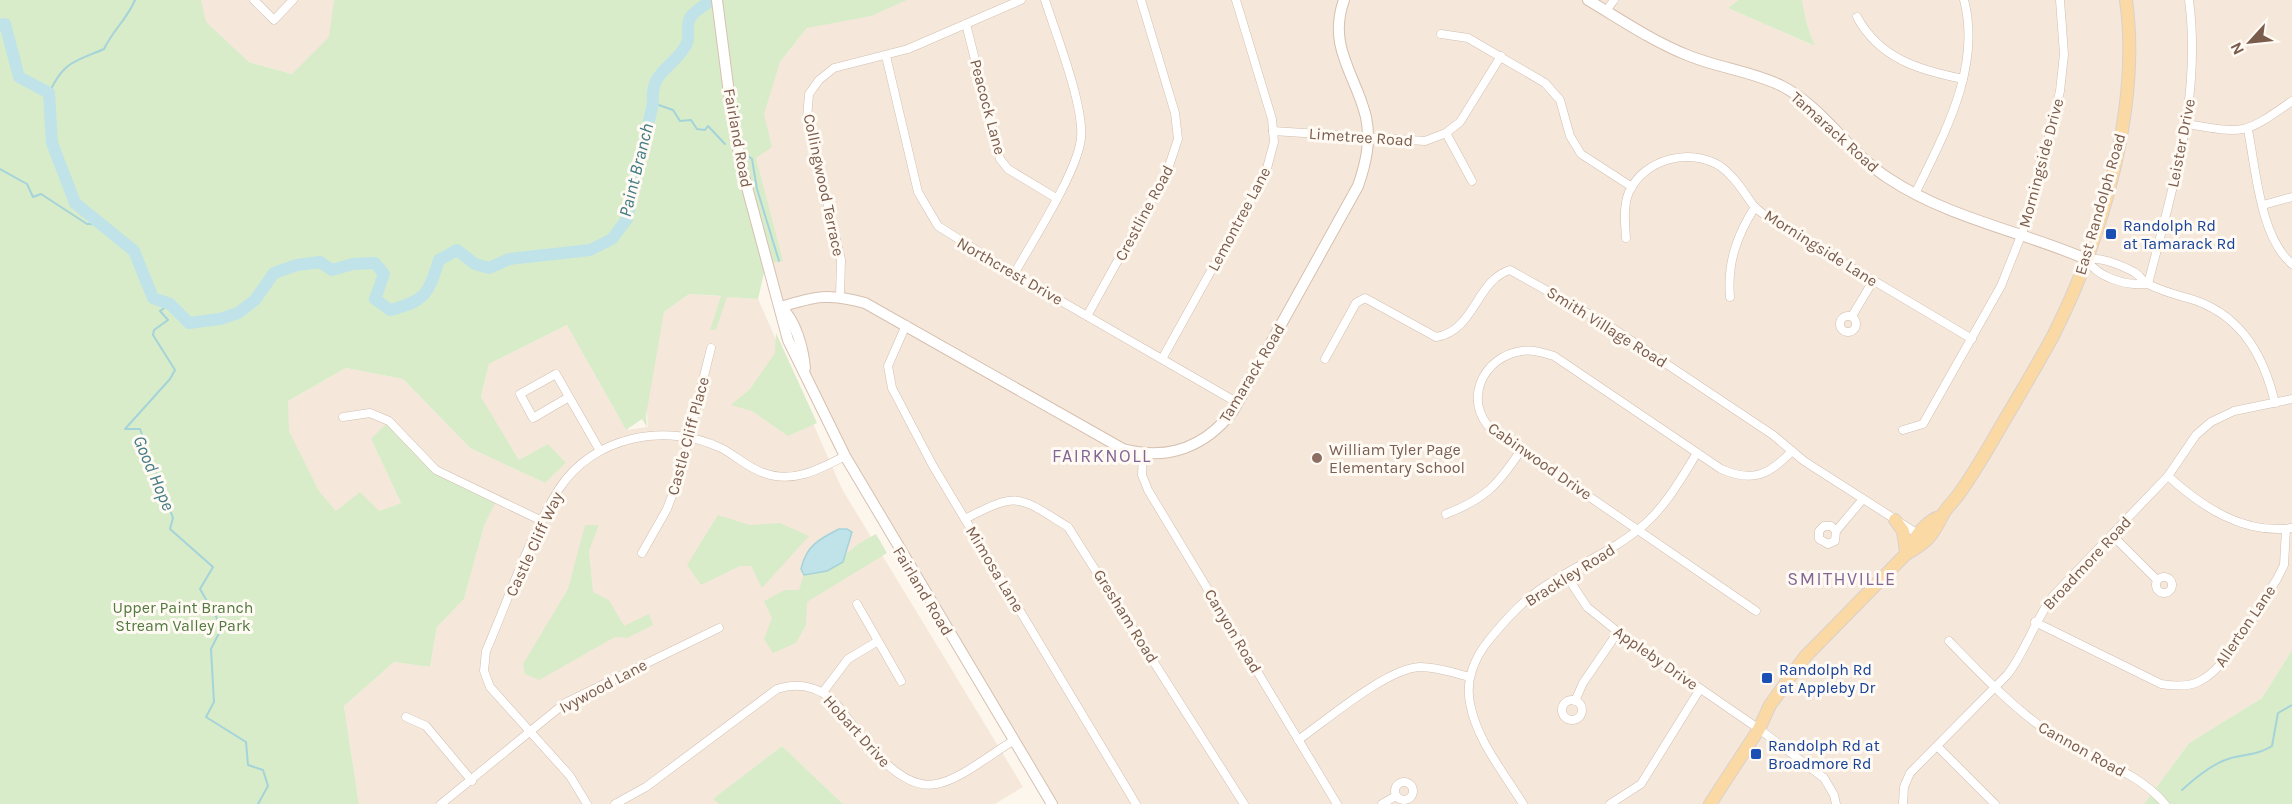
<svg xmlns="http://www.w3.org/2000/svg" width="2292" height="804" viewBox="0 0 2292 804" font-family="Karla,sans-serif">
	<rect width="100%" height="100%" fill="#fdf6ec"/>
	<g fill="#f5e8da">
		<path d="M201 0H334L333 20 326 53 303 77 249 62 203 20Z"/>
		<path d="M907 0H1738L1728 8 1815 46 1807 25 1802 0H2292V650L2262 698 2189 743 2144 804H1052L825 415 781 307 752 214 756 129 780 62 808 27Z"/>
		<path d="M689 294 758 299 842 489 1023 787 995 804H843L782 746 714 799 719 804H359L344 706 394 662 430 667 437 627 464 599 484 526 496 500 371 439 401 503 379 511H336L319 491 288 431V401L346 368 403 379 470 448 545 483 566 463 519 460 481 398 489 364 567 325 626 430 648 427 645 390 664 312Z"/>
	</g>
	<g fill="#d8ecc9">
		<path d="M0 0H201L206 22 249 62 292 74 329 37 334 0H907L871 16 807 28 780 62 764 114 772 147 756 158 783 261 766 264 758 299 727 297 716 330H710L721 296 689 294 664 312 646 416 647 427 642 419 626 430 567 325 489 364 481 397 519 460 548 444 566 463 545 483 470 448 403 379 346 368 288 401 289 431 319 491 336 511 360 492 379 511 401 503 371 439 389 421 436 470 497 499 484 526 464 599 437 627 430 667 394 662 344 706 359 804H0Z"/>
		<path d="M1738 0H1802L1807 25 1815 46 1728 8Z"/>
		<path d="M776 333 817 423 788 436 752 411 731 405 750 389 775 353Z"/>
		<path d="M718 515 750 525 780 523 809 536 762 588 751 566H740L701 585 687 565Z"/>
		<path d="M585 525H599L589 551 593 592 609 600 624 626 649 614 653 625 627 638 615 637 539 680 525 674 523 664 568 589Z"/>
		<path d="M876 534 887 553 807 602 806 625 796 643 773 653 764 639 772 618 764 601 785 590H799L804 575 827 571 843 562 846 554 858 544Z"/>
		<path d="M2292 650V804H2144L2189 743 2262 698Z"/>
		<path d="M782 746 843 804H719L713 799Z"/>
	</g>
	<path fill="#bfe3e8" stroke="#a5d3da" stroke-width="1.5" d="M839 529H847L852 532 843 562 827 571 804 575 801 569C806 546 819 539 839 529Z"/>
	<g fill="none" stroke-linecap="round" stroke-linejoin="round">
		<g stroke="#a5d3da" stroke-width="2">
			<path d="M706 0 709 2"/>
			<path d="M49 93C64 61 74 62 104 49 113 30 127 19 135 0"/>
			<path d="M653 103 673 110 680 121 691 120 697 129 705 130 708 126 725 144"/>
			<path d="M748 156 752 159 757 189 779 261"/>
			<path d="M0 169 27 184 33 197 41 194 87 224H101"/>
			<path d="M170 304 160 311 168 320 154 330 153 335 175 370 170 379 125 429H140L173 518 170 529 213 567 200 589 222 627 211 649 214 702 206 717 246 742 248 765 263 770 268 786 258 804"/>
			<path d="M2182 790C2195 778 2213 763 2231 758 2246 754 2258 755 2272 746L2278 713 2292 705"/>
		</g>
		<path stroke="#bfe3e8" stroke-width="12" d="M0 25 5 24 19 77 49 93 52 143 75 203 134 251 153 298 170 304 189 323 220 319 238 313 255 300 274 273 297 265 320 262 332 270 353 264 375 263 384 274 375 299 390 310C426 301 428 294 439 260L457 250 475 264 489 268 509 259 590 250 612 239 627 219 653 103C650 70 673 69 686 45 691 37 685 27 690 18 694 11 706 4 712 0"/>
		<defs>
			<g id="street">
				<path d="M254 0 274 20 293 0"/>
				<path d="M1606 11 1614 0"/>
				<path d="M1857 17C1880 59 1919 70 1963 79"/>
				<path d="M966 24 1000 159 1008 169 1056 198"/>
				<path d="M1441 34 1468 38 1545 83 1560 100 1570 136 1581 154 1632 187"/>
				<path d="M886 56 918 192 938 226 1014 274 1238 403"/>
				<path d="M2187 124C2244 134 2244 135 2292 101"/>
				<path d="M2248 130C2256 170 2260 237 2292 264"/>
				<path d="M1273 131 1425 141 1446 133 1460 122 1501 56"/>
				<path d="M1446 133 1472 181"/>
				<path d="M1915 194C1943 136 1982 68 1964 0"/>
				<path d="M2263 205 2292 197"/>
				<path d="M1626 238C1625 223 1623 206 1629 192 1644 159 1690 147 1720 166 1734 176 1743 191 1753 205 1759 212 1768 217 1775 222L1972 339"/>
				<path d="M1014 274C1032 242 1078 171 1081 138 1084 105 1056 34 1045 0"/>
				<path d="M2148 284C2126 286 2098 278 2086 259 2101 257 2121 265 2134 272 2139 275 2143 281 2148 284 2163 292 2181 296 2197 301 2243 318 2264 357 2275 403"/>
				<path d="M2148 284C2172 190 2202 98 2189 0"/>
				<path d="M840 296 841 260 807 119 809 94 819 80 834 68 908 49 1021 0"/>
				<path d="M1730 297C1727 263 1737 235 1755 207"/>
				<circle cx="1848" cy="324" r="8"/>
				<path d="M1087 316 1167 172 1178 139 1175 113 1141 0"/>
				<path d="M1852 316 1873 281"/>
				<path d="M906 325 888 366 892 388 933 466 1136 804"/>
				<path d="M1162 359 1266 172 1274 142 1272 119 1236 0"/>
				<path d="M1325 359 1356 303 1365 298 1436 337C1475 331 1476 280 1510 270L1605 323 1773 435 1804 461 1918 534"/>
				<path d="M569 397 533 418 520 394 556 374 600 451"/>
				<path d="M343 417 370 413 389 421 436 470 542 521"/>
				<path d="M1903 430 1923 424 2001 286 2032 208 2060 91 2064 54 2060 0"/>
				<path d="M1143 454 1142 475 1148 490 1337 804"/>
				<path d="M2168 476C2202 507 2244 535 2292 528"/>
				<path d="M1446 514C1485 499 1498 485 1521 450"/>
				<path d="M965 519C1019 491 1018 496 1068 527L1244 804"/>
				<path d="M1836 531 1831 526H1824L1819 531V539L1828 544 1835 541 1836 531 1863 499"/>
				<path d="M2112 535 2157 580"/>
				<path d="M642 553 667 509 679 477 711 348"/>
				<path d="M1566 575 1587 607 1618 632 1759 729 1824 778 1834 795 1836 804"/>
				<circle cx="2164" cy="585" r="8"/>
				<path d="M857 604 901 681"/>
				<path d="M1756 611 1492 430C1462 401 1483 356 1522 351 1533 349 1543 353 1554 356L1721 469C1753 483 1769 475 1792 451"/>
				<path d="M2035 622 2161 684C2173 686 2187 687 2198 682 2230 667 2257 609 2277 579L2284 565 2286 529"/>
				<path d="M1949 641C1981 674 2013 708 2051 734 2088 759 2136 769 2165 804"/>
				<path d="M823 692 848 659 878 641"/>
				<circle cx="1572" cy="710" r="10"/>
				<path d="M1575 701 1583 683 1618 632"/>
				<path d="M406 717 426 726 472 781"/>
				<path d="M1298 740C1327 720 1387 668 1420 667 1437 667 1454 673 1470 677"/>
				<path d="M1937 746 1995 804"/>
				<circle cx="1404" cy="791" r="9"/>
				<path d="M441 804 565 703 719 628"/>
				<path d="M587 804 570 776 490 687 484 671 486 651C509 598 529 537 559 489 593 436 666 422 721 448 735 455 748 468 764 473 793 484 820 469 845 456"/>
				<path d="M615 804 646 787 777 689C798 682 816 686 833 700 857 728 895 792 936 784 960 780 992 753 1013 741"/>
				<path d="M1382 804 1396 796"/>
				<path d="M1523 804C1504 773 1476 739 1470 703 1465 680 1475 657 1489 640 1502 624 1515 609 1530 597 1566 568 1612 554 1646 523 1667 504 1682 477 1697 453"/>
				<path d="M1610 804 1641 784 1700 689"/>
				<path d="M1903 804 1904 787 1910 773 2008 674C2026 650 2035 620 2053 596L2168 476 2196 435 2211 422 2234 411 2292 399"/>
			</g>
			<g id="secondary">
				<path d="M717 0 731 109 741 165 788 340 845 456 1052 804"/>
				<path d="M1588 0C1620 19 1652 41 1687 55 1718 68 1752 71 1782 86 1824 108 1849 153 1888 178 1948 218 2021 231 2086 259"/>
				<path d="M781 307C815 296 829 293 865 303L1123 449C1168 461 1205 447 1233 411L1358 186C1366 163 1371 141 1366 117 1356 75 1327 47 1344 0"/>
				<path d="M781 307C796 321 803 348 805 368"/>
			</g>
			<g id="primary">
				<path d="M1895 520 1903 531 1906 552"/>
				<path d="M1906 554C1914 539 1925 520 1942 516"/>
				<path d="M1710 804 1759 729 1770 705 1804 658 1906 554C1926 543 1933 536 1942 516 1946 508 1954 501 1959 494 1971 477 1982 459 1993 440 2013 405 2035 370 2054 334 2102 238 2141 107 2126 0"/>
			</g>
		</defs>
		<use href="#street" stroke="#d1beb0" stroke-width="9"/>
		<use href="#secondary" stroke="#d6c0b0" stroke-width="12"/>
		<use href="#primary" stroke="#dad1cd" stroke-width="14"/>
		<use href="#street" stroke="#fff" stroke-width="8"/>
		<use href="#secondary" stroke="#fff" stroke-width="10"/>
		<use href="#primary" stroke="#fbd9a5" stroke-width="12"/>
	</g>
	<g fill="#1a4fb4" stroke="#fffaf3" stroke-width="2">
		<rect x="2105" y="228" width="12" height="12" rx="3"/>
		<rect x="1761" y="672" width="12" height="12" rx="3"/>
		<rect x="1750" y="748" width="12" height="12" rx="3"/>
	</g>
	<circle fill="#8d6e63" stroke="#fffaf3" stroke-width="2" cx="1317" cy="458" r="6"/>
	<g text-anchor="middle" dominant-baseline="central" stroke-width="6" stroke-linejoin="round" paint-order="stroke">
		<g font-size="16" fill="#7a5c4d" stroke="#fffaf3">
			<text transform="translate(988 107) rotate(75)">Peacock Lane</text>
			<text transform="translate(1835 132) rotate(42)">Tamarack Road</text>
			<text transform="translate(1361 137) rotate(4)">Limetree Road</text>
			<text transform="translate(738 138) rotate(80)">Fairland Road</text>
			<text transform="translate(2181 143) rotate(-79)">Leister Drive</text>
			<text transform="translate(2041 163) rotate(-75)">Morningside Drive</text>
			<text transform="translate(824 185) rotate(78)">Collingwood Terrace</text>
			<text transform="translate(2100 204) rotate(-74)">East Randolph Road</text>
			<text transform="translate(1144 213) rotate(-62)">Crestline Road</text>
			<text transform="translate(1239 219) rotate(-62)">Lemontree Lane</text>
			<text transform="translate(1821 248) rotate(32)">Morningside Lane</text>
			<text transform="translate(1010 271) rotate(30)">Northcrest Drive</text>
			<text transform="translate(1607 327) rotate(32)">Smith Village Road</text>
			<text transform="translate(1252 373) rotate(-59)">Tamarack Road</text>
			<text transform="translate(688 436) rotate(-75)">Castle Cliff Place</text>
			<text transform="translate(1540 461) rotate(35)">Cabinwood Drive</text>
			<text transform="translate(534 544) rotate(-65)">Castle Cliff Way</text>
			<text transform="translate(2087 563) rotate(-47)">Broadmore Road</text>
			<text transform="translate(995 569) rotate(59)">Mimosa Lane</text>
			<text transform="translate(1570 575) rotate(-32)">Brackley Road</text>
			<text transform="translate(923 591) rotate(59)">Fairland Road</text>
			<text transform="translate(1126 616) rotate(58)">Gresham Road</text>
			<text transform="translate(2245 626) rotate(-56)">Allerton Lane</text>
			<text transform="translate(1233 631) rotate(59)">Canyon Road</text>
			<text transform="translate(1656 658) rotate(35)">Appleby Drive</text>
			<text transform="translate(603 686) rotate(-28)">Ivywood Lane</text>
			<text transform="translate(857 731) rotate(48)">Hobart Drive</text>
			<text transform="translate(2082 749) rotate(29)">Cannon Road</text>
		</g>
		<g font-size="16" fill="#164399" stroke="#fffaf3" text-anchor="start">
			<text x="2123" y="225">Randolph Rd<tspan x="2123" dy="18">at Tamarack Rd</tspan></text>
			<text x="1779" y="669">Randolph Rd<tspan x="1779" dy="18">at Appleby Dr</tspan></text>
			<text x="1768" y="745">Randolph Rd at<tspan x="1768" dy="18">Broadmore Rd</tspan></text>
		</g>
		<g font-size="16" fill="#785e54" stroke="#fffaf3" text-anchor="start">
			<text x="1329" y="449">William Tyler Page<tspan x="1329" dy="18">Elementary School</tspan></text>
		</g>
		<g font-size="16" fill="#537a41" stroke="#fffaf3">
			<text x="183" y="607">Upper Paint Branch<tspan x="183" dy="18">Stream Valley Park</tspan></text>
		</g>
		<g font-size="18" font-style="italic" fill="#437c86" stroke="#fffaf3">
			<text transform="translate(636 170) rotate(-76)">Paint Branch</text>
			<text transform="translate(154 473) rotate(67)">Good Hope</text>
		</g>
		<g font-size="18" letter-spacing="1.5" fill="#846695" stroke="#fffaf3">
			<text x="1102" y="456">FAIRKNOLL</text>
			<text x="1842" y="579">SMITHVILLE</text>
		</g>
	</g>
	<g transform="translate(2250 42) rotate(243)" stroke="#fffaf3" stroke-width="4.5" paint-order="stroke">
	<path d="M0-4.5L10 22L0 15L-10 22Z" fill="#7a5c4d"/>
	<text y="-9" font-size="16" font-weight="bold" text-anchor="middle" fill="#7a5c4d">N</text>
	</g>
</svg>
